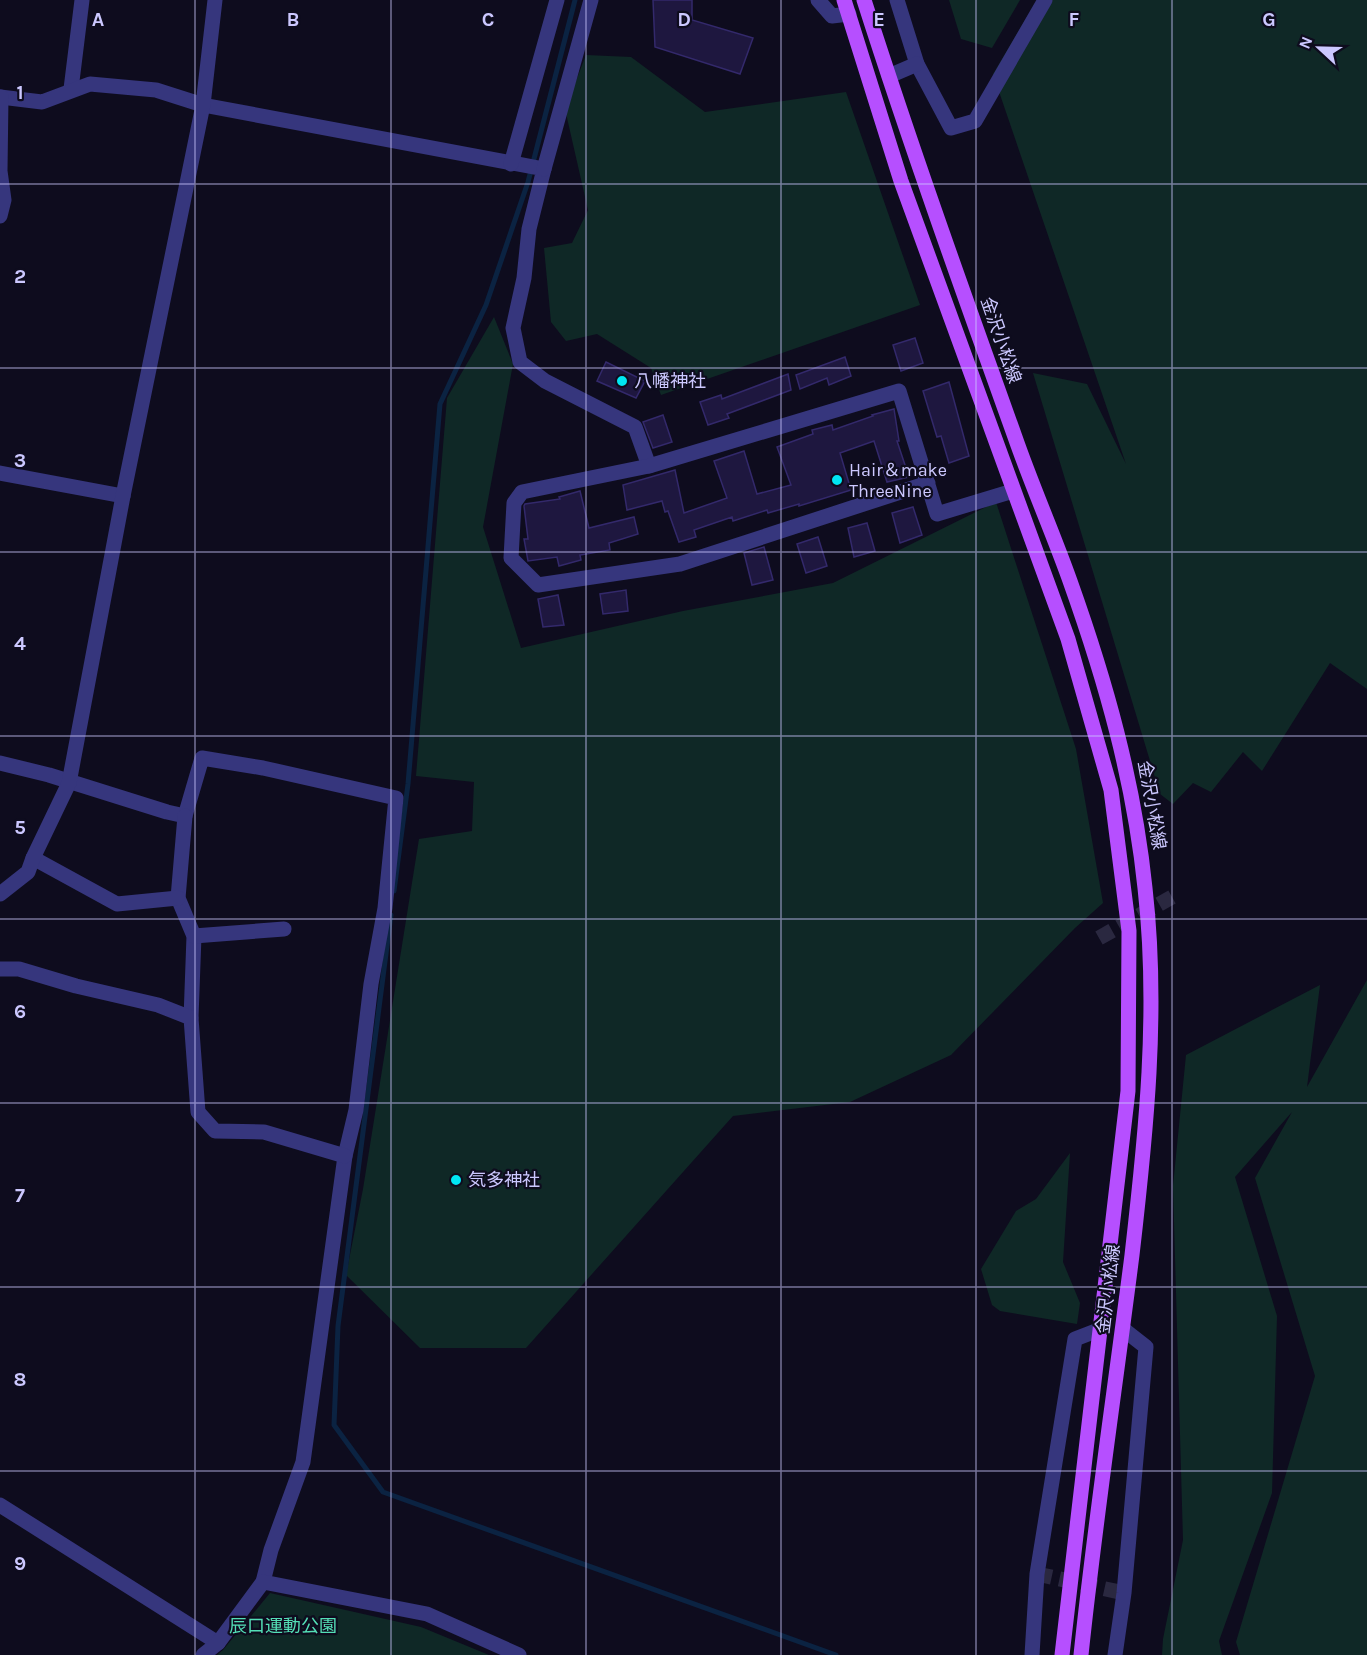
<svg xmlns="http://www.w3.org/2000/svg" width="1367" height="1655" viewBox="0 0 1367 1655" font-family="Karla,'Noto Sans JP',sans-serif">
	<rect width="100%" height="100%" fill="#0e0c1e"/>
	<g fill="#0f2826">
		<path d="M949 0H1020L992 48 961 39Z"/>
		<path d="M1037 0H1367V689L1330 663 1262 771 1243 752 1211 792 1193 783 1173 804 1160 794 1033 373 1087 384 1126 464 993 74Z"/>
		<path d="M586 55 631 57 705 112 846 92 920 305 661 395 651 368 597 334 566 341 551 322 544 248 572 243 588 210 565 109Z"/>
		<path d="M494 317 513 364 483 527 521 648 683 611 833 583 996 502 1076 749 1103 903 1075 928 951 1055 850 1102 733 1116 526 1348H420L346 1275 363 1189 419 839 472 831 474 782 416 776 447 398Z"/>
		<path d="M1367 980V1655H1240L1236 1642 1315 1376 1255 1178 1292 1112 1235 1177 1277 1316 1272 1493 1219 1641 1222 1655H1162L1163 1639 1183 1540 1173 1186 1186 1055 1320 985 1307 1087Z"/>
		<path d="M1070 1153 1063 1262 1080 1303 1077 1324 1000 1311 992 1305 981 1269 1016 1211 1036 1199Z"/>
		<path d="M270 1593 421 1627 489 1655H217L223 1650Z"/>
	</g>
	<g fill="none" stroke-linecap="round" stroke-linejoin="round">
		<g stroke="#0b2342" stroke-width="5">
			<path d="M394 891 408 784 440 404 486 305 528 182 575 0"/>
			<path d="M391 915 338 1326 334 1425 383 1492 836 1655"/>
		</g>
	</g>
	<g fill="#1e173f" stroke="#33296b" stroke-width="1.5">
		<path d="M653 0H692V20L753 38 740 74 655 47Z"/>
		<path d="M915 338 923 363 901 371 893 345Z"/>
		<path d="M845 357 851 376 829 385 827 378 800 389 796 375Z"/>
		<path d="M606 362 645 381 636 398 597 381Z"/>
		<path d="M788 374 791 390 727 414 729 418 708 425 700 402 721 395 722 399Z"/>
		<path d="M949 382 969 456 949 463 941 436 937 437 923 391Z"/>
		<path d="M894 409 899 441H897L909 477 887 482 874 441 840 453 851 490 799 506V504L768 513 767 510 733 521 732 517 694 530 696 537 679 542 668 511 665 512 662 501 627 510 623 485 675 470 684 513 727 498 714 461 744 451 757 494 791 485 777 447 813 434 812 430 832 425 833 430 873 416 872 415Z"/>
		<path d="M663 415 672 442 653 448 643 422Z"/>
		<path d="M580 491 589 528 634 517 638 534 609 543 610 550 580 555 581 560 559 566 557 557 528 561 524 539H528L524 506 525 504 560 499 559 497Z"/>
		<path d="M913 507 922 535 900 543 892 513Z"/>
		<path d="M867 523 875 551 854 557 848 528Z"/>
		<path d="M818 537 827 566 806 573 797 544Z"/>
		<path d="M764 547 773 580 752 585 744 553Z"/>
		<path d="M626 590 628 611 603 614 600 594Z"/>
		<path d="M558 595 564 625 543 627 538 599Z"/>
	</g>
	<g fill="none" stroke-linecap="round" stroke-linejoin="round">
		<g stroke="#2a2840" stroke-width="15" stroke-dasharray="15 8" stroke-linecap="butt">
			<path d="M1099 938 1172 897"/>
			<path d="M1037 1574 1124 1593"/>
		</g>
		<g stroke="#36367d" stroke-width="15">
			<path d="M818 0 832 16 849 14"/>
			<path d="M897 0 917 64 951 128 975 121 1045 0"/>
			<path d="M889 76 917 64"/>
			<path d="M71 89 82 0"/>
			<path d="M0 97 42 102 90 84 156 90 203 105 544 169 529 229 524 278 513 328 520 362 545 381 635 427 649 466"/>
			<path d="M511 164 557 0"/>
			<path d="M544 169 591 0"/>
			<path d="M0 216 4 200 0 171 1 97"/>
			<path d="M0 473 123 496"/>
			<path d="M928 483 680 564 538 585 511 558 514 503 522 492 649 466 899 391 937 514 1013 491"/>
			<path d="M0 763 49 775 167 812 185 816 202 758 263 768 396 798 385 908 371 984 356 1110 345 1156 303 1462 271 1550 263 1582"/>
			<path d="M185 816 178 898 194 936 191 1018"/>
			<path d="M33 858 117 904 178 898"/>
			<path d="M0 894 28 872 33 858 69 783 123 496 203 105 215 0"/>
			<path d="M194 936 284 929"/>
			<path d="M0 969H19L76 986 158 1005 191 1018 198 1112 215 1131 264 1132 345 1156"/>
			<path d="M0 1505 218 1643"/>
			<path d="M203 1655 218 1643 263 1582 427 1614 519 1655"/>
			<path d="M1032 1655 1037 1574 1075 1339 1101 1329"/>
			<path d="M1115 1655 1124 1593 1146 1347 1123 1329"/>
		</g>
		<g stroke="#b64fff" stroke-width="15">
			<path d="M844 0 901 181 1068 639 1111 790 1129 931 1128 1091 1062 1655"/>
			<path d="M864 0C911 147 963 292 1015 437 1032 486 1053 533 1070 581 1106 682 1134 781 1145 888 1159 1011 1146 1134 1132 1255 1115 1389 1095 1521 1081 1655"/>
		</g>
	</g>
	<path fill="none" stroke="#ccc8ff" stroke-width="1.5" stroke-opacity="0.55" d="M195 0V1655M391 0V1655M586 0V1655M781 0V1655M976 0V1655M1172 0V1655M0 184H1367M0 368H1367M0 552H1367M0 736H1367M0 919H1367M0 1103H1367M0 1287H1367M0 1471H1367"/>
	<g fill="#00e6f3" stroke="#0e0c1e" stroke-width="2">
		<circle cx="622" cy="381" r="6"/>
		<circle cx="837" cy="480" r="6"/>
		<circle cx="456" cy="1180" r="6"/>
	</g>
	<g text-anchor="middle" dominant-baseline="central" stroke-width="4.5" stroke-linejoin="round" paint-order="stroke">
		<g font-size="18" fill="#ccc8ff" stroke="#0e0c1e">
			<text transform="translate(1001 340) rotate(71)">金沢小松線</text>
			<text transform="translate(1152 805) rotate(80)">金沢小松線</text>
			<text transform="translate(1108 1289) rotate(-83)">金沢小松線</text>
		</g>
		<g font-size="18" fill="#ccc8ff" stroke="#0e0c1e" text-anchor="start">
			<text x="634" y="381">八幡神社</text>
			<text x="849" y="470">Hair＆make<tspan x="849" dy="21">ThreeNine</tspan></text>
			<text x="468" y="1180">気多神社</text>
		</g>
		<g font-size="18" fill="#54dfb6" stroke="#0e0c1e">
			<text x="283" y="1626">辰口運動公園</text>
		</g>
	</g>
	<g font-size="20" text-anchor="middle" font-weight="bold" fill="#ccc8ff" stroke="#0e0c1e" stroke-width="4.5" stroke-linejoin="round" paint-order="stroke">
		<text x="98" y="26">A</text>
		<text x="293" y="26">B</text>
		<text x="488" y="26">C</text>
		<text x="684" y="26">D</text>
		<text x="879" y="26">E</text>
		<text x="1074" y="26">F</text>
		<text x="1269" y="26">G</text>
		<text x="20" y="99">1</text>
		<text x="20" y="283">2</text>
		<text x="20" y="467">3</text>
		<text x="20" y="650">4</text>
		<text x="20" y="834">5</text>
		<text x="20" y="1018">6</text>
		<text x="20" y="1202">7</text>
		<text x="20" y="1386">8</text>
		<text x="20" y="1570">9</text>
	</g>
	<g transform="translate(1319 48) rotate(292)" stroke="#0e0c1e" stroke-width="4.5" paint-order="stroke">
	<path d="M0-4.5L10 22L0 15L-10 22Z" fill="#ccc8ff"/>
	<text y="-9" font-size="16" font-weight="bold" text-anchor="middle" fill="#ccc8ff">N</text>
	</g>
</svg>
